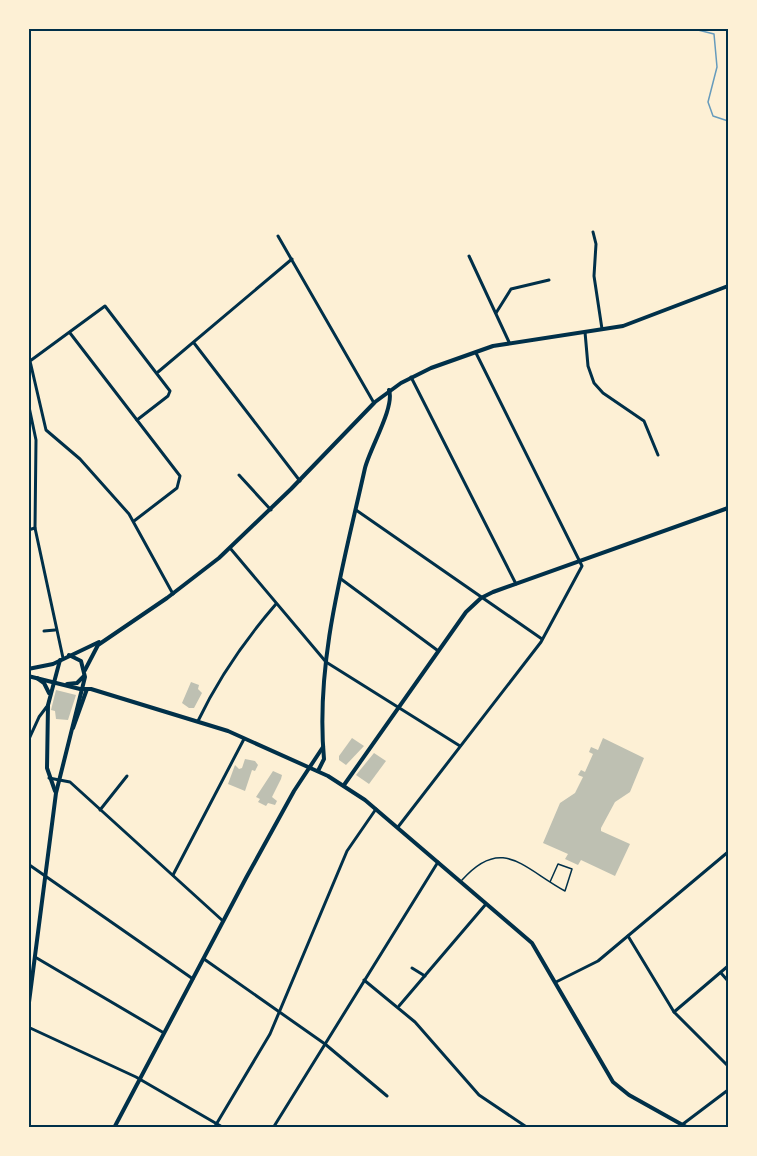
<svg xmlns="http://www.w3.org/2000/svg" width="757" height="1156" viewBox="0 0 757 1156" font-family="Figtree,sans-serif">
	<rect width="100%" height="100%" fill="#fdf0d5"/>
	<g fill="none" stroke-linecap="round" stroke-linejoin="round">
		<path stroke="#669bbc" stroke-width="1.5" d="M690 28 714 34 717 67 708 102 713 116 728 121"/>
	</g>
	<g fill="#bec0b2">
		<path d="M191 682 199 685 198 689 202 693 194 708H189L182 703Z"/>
		<path d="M56 690 76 695 68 720 56 719 55 711 51 710Z"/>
		<path d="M352 738 364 746 346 765 339 760V756Z"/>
		<path d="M603 738 644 758 630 792 615 802 601 828V831L630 844 615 876 581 860 578 865 565 859 568 854 543 843 560 803 575 793 583 777 578 775 581 770 585 772 593 754 589 752 591 747 598 750Z"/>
		<path d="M374 753 386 761 369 784 356 775Z"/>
		<path d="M245 759 255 761 258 765 255 771 252 770 245 791 228 784 235 765 239 769 242 768Z"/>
		<path d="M273 771 282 775 281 779 272 797 277 801 275 805 268 803 266 806 258 802 260 799 256 797Z"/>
	</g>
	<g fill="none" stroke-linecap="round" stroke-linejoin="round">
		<path stroke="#003049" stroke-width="1.5" d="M462 880C502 835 523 868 565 891L572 869 558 864 550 882"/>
		<g stroke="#003049" stroke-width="3">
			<path d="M593 232 596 244 594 276 602 329"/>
			<path d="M278 236 374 403"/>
			<path d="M469 256 509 342"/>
			<path d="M496 313 511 289 549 280"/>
			<path d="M585 332 588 366 594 383 603 393 644 421 658 455"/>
			<path d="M70 333 180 476 177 488 134 521"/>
			<path d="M194 343 300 481"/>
			<path d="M158 372 292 259"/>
			<path d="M411 377 516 584"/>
			<path d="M28 402 36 440 35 528 63 658"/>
			<path d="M137 420 168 396 170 391 105 306 30 361 46 430 80 459 129 514 173 594"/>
			<path d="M239 475 271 510"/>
			<path d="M356 510 542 639"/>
			<path d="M28 530 35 528"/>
			<path d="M230 548 326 662 460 746"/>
			<path d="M341 579 437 650"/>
			<path d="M44 631 55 630"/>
			<path d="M198 721C219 677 244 641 276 604"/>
			<path d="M28 741 39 717 48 705"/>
			<path d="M49 778 70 782 223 921"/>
			<path d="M100 810 127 776"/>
			<path d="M398 827 541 642 582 566 476 353"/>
			<path d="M28 864 193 979"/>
			<path d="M173 875 244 739"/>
			<path d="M628 936 674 1012 728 1066"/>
			<path d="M35 957 164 1033"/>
			<path d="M204 959 325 1044 387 1096"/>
			<path d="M412 968 425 976"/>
			<path d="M721 973 728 981"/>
			<path d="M364 980 415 1022 479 1095 528 1128"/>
			<path d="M556 982 598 961 728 852"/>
			<path d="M399 1006 486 904"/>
			<path d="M674 1012 728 966"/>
			<path d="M28 1027 136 1077 224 1128"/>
			<path d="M683 1124 728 1090"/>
			<path d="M214 1128 270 1034 347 851 376 809"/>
			<path d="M273 1128 438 862"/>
		</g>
		<g stroke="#003049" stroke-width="4">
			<path d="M318 771 324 759C315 661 344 563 365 468 370 448 395 407 389 390"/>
			<path d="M344 785 466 612 481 598 493 592 728 508"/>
			<path d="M114 1128 246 878 294 791 323 747"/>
		</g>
		<g stroke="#003049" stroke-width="4">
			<path d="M28 669 53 664 99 642"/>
			<path d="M85 670 98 645 167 598 219 558 291 489 375 402 401 383 431 368 493 346 623 326 728 286"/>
			<path d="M28 676 80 689H91L228 731 328 776 365 800 532 943 613 1082 629 1095 688 1128"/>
			<path d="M37 678 44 683 49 693"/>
			<path d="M67 684 77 683 84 676"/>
			<path d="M73 728 87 689"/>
			<path d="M55 791 47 768 48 705 60 660"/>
			<path d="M28 1010 56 793 85 677 81 661 69 655"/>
		</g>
	</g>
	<rect width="757" height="1156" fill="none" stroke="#fdf0d5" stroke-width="60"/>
	<rect x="30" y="30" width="697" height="1096" fill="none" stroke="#003049" stroke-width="2"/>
</svg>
